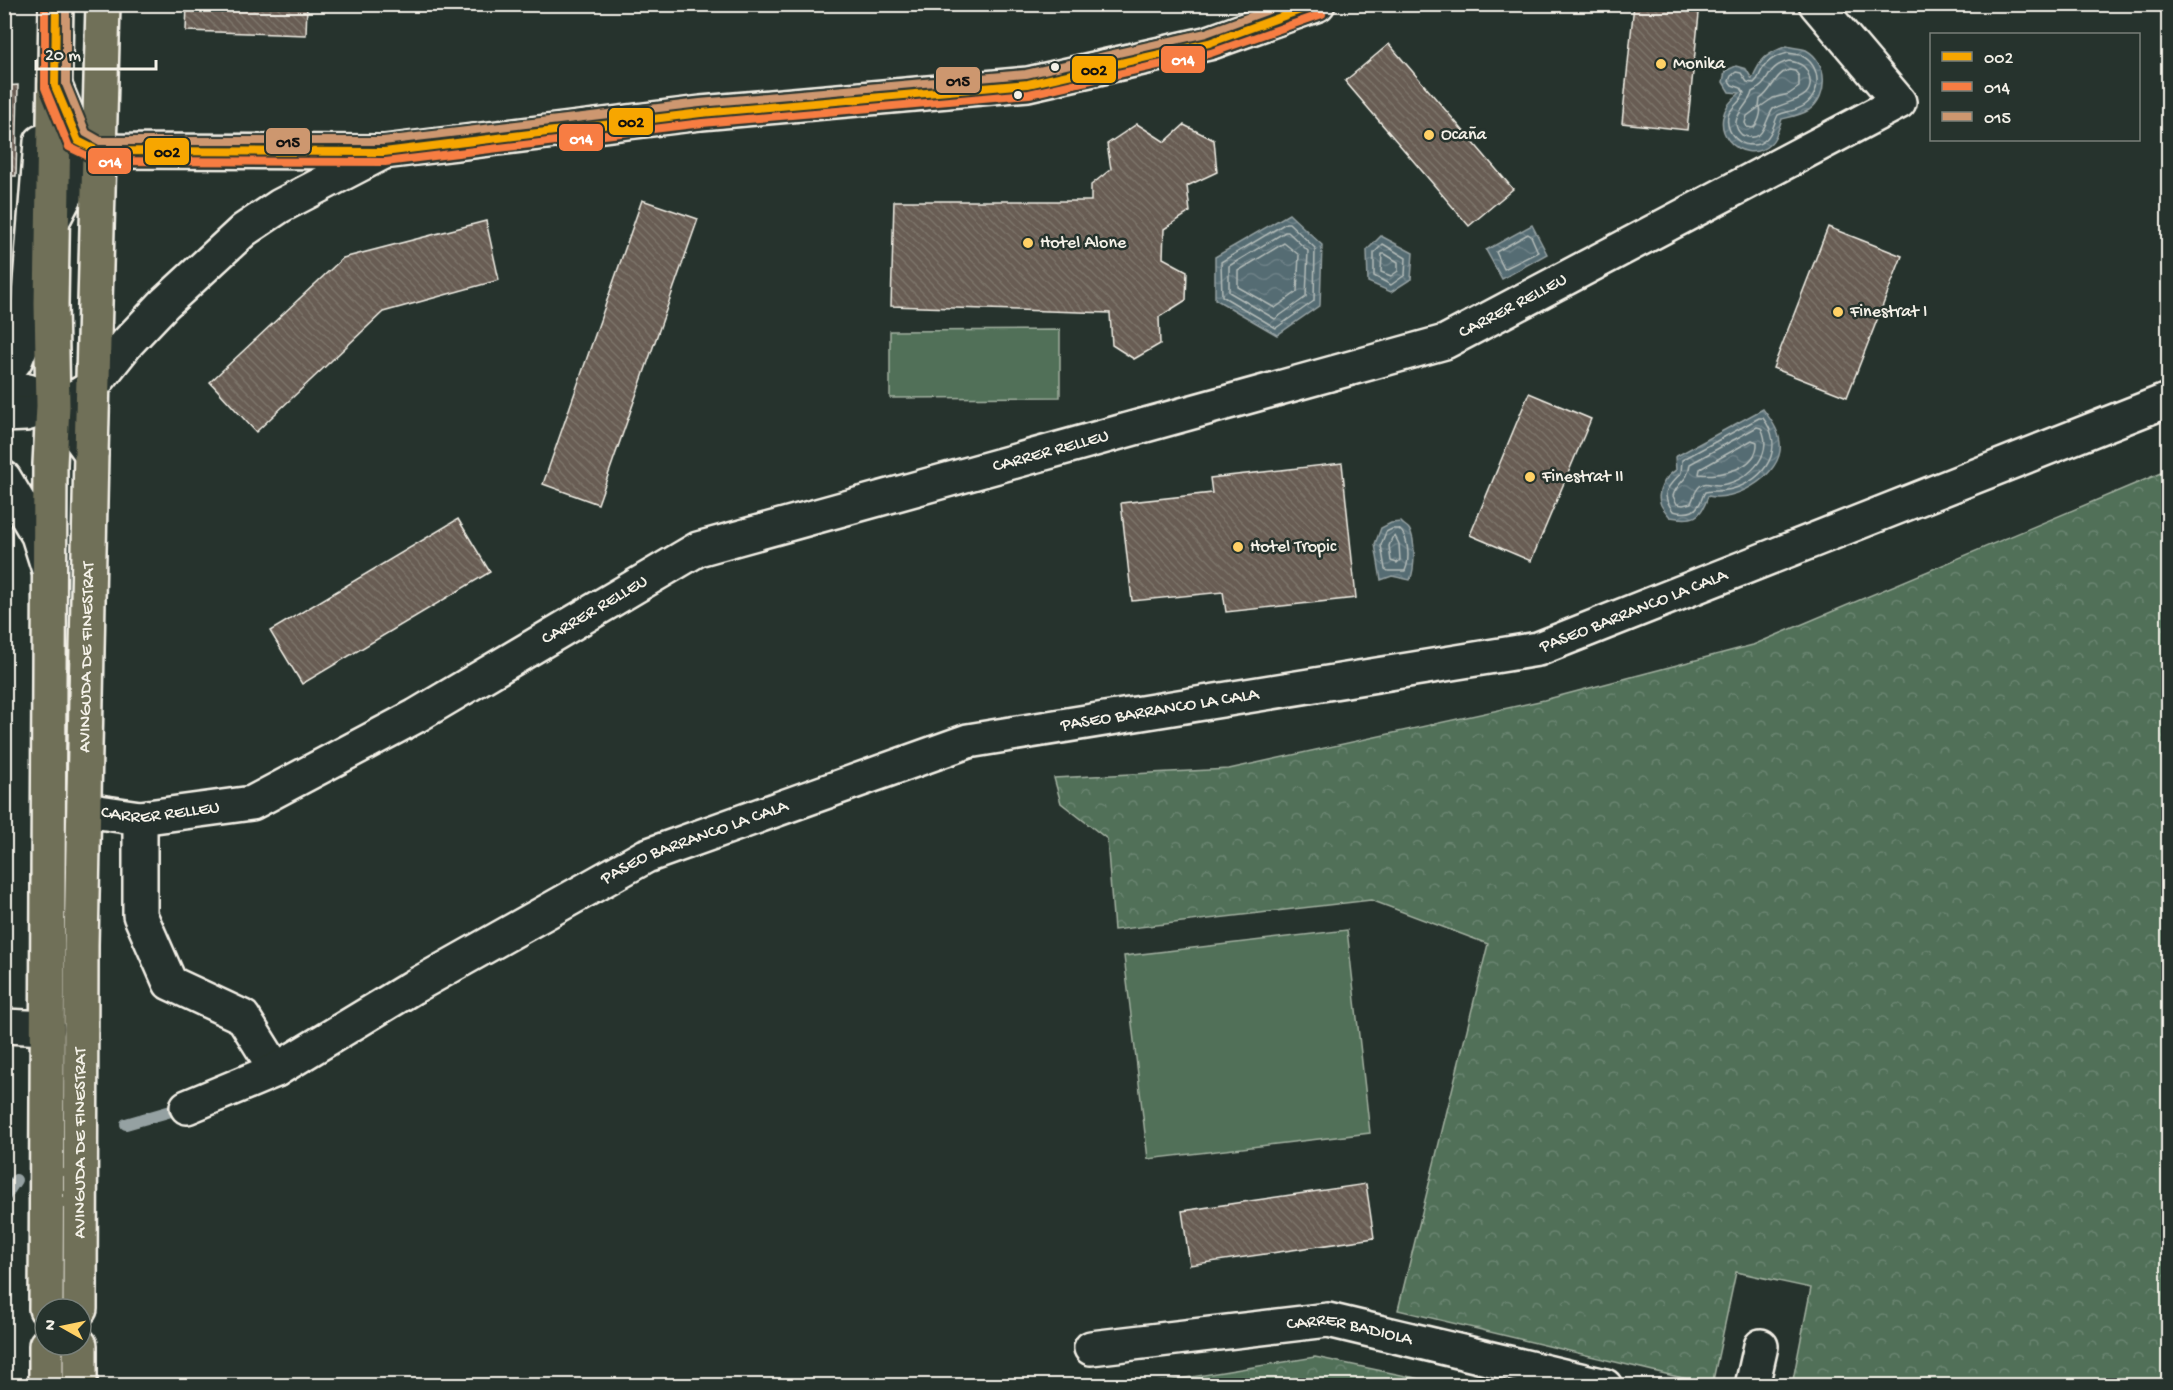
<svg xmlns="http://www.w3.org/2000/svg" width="2173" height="1390" viewBox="0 0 2173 1390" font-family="'Gochi Hand',sans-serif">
	<defs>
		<pattern id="forest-crowns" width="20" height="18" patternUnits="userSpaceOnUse" patternTransform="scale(1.5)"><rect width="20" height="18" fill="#517059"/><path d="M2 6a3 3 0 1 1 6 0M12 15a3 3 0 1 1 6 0" fill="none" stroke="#6b8571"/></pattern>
		<pattern id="water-waves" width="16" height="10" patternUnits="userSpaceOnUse" patternTransform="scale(1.5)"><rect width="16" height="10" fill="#556c73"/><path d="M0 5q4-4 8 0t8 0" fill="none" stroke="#6e8187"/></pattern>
		<pattern id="building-back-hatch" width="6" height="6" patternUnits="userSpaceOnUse" patternTransform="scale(1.5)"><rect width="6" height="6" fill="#675c52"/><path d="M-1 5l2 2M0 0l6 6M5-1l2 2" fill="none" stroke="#7d746b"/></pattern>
	</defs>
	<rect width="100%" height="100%" fill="#26332d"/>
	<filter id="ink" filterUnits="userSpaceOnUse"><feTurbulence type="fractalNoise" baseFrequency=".0167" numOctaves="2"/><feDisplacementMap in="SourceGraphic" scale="12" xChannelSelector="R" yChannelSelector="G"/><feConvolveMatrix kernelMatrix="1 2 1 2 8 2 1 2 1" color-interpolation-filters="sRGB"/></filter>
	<g filter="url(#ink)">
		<g fill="#517059" stroke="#a2b0a0" stroke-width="1.5">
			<path d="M1060 330V397L890 398V331Z"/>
			<path d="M1347 930 1370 1133 1148 1159 1124 956Z"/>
		</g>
		<g fill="url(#forest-crowns)" stroke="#a2b0a0" stroke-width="1.5">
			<path d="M2168 470V1385H1792L1811 1288 1736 1272 1712 1385 1398 1310 1488 944 1371 900 1114 930 1107 839 1061 803 1054 778 1229 769 1544 700 1753 645Z"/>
			<path d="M1315 1357 1449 1385H1143Z"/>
		</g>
		<g fill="url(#water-waves)" stroke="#95a1a2" stroke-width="1.5">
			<path d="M1787 46C1793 48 1801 48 1806 50 1828 62 1829 96 1809 110 1801 115 1791 117 1782 119 1779 127 1777 138 1770 144 1743 170 1697 125 1740 93L1729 92 1723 82 1725 71 1736 66 1746 69 1752 79C1761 58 1766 54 1787 46Z"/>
			<path d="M1289 214 1322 245 1320 305 1277 335 1215 299V257Z"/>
			<path d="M1532 225 1547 254 1502 279 1486 250Z"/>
			<path d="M1381 236 1413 253 1411 279 1391 292 1368 282 1367 250Z"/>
			<path d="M1763 409C1772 421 1782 434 1780 451 1776 478 1734 502 1708 496 1701 519 1693 521 1670 517 1667 513 1663 509 1661 505 1655 492 1665 477 1676 470L1675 457Z"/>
			<path d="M1401 522C1403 525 1407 526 1409 529 1416 539 1415 569 1410 580L1392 576 1381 580 1375 544 1381 528 1391 523Z"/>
		</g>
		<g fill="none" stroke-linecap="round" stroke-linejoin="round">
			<g stroke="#b4bcb9" stroke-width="1.5">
				<path d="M1788 53C1792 54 1799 54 1802 56 1821 65 1822 93 1805 105 1797 111 1787 111 1778 115 1774 122 1773 134 1765 140 1749 154 1724 137 1728 116 1731 106 1741 103 1744 93L1741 88 1732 85 1729 81 1731 76 1736 72 1741 73 1747 82 1754 83C1759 79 1759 75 1762 70 1768 59 1777 56 1788 53Z"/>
				<path d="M1789 61C1797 62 1805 65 1808 73 1819 101 1787 100 1773 109 1764 121 1765 145 1742 135 1725 119 1749 107 1752 92 1772 84 1764 67 1789 61Z"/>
				<path d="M1789 70 1795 71 1799 76V87L1789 94 1773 98 1760 107C1762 113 1758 124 1753 128L1747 127 1745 123 1747 116 1759 107 1760 99C1773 91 1774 74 1789 70Z"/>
				<path d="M1286 223H1289L1315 248 1314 301 1276 328 1222 296 1221 262Z"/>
				<path d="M1285 232H1288L1308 251 1306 297 1275 319 1229 292V266Z"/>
				<path d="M1528 234 1531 236 1538 252 1504 269 1496 252Z"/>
				<path d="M1284 243 1299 255 1297 292 1275 308 1238 287V271Z"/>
				<path d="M1383 244 1406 258 1405 275 1391 285 1374 276V253Z"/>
				<path d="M1382 254H1385L1398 262V271L1391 276 1381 272Z"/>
				<path d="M1759 418H1763C1786 448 1766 480 1732 489 1721 492 1714 490 1705 492 1702 496 1702 502 1698 506 1693 514 1681 513 1673 511 1659 492 1668 487 1681 473L1682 460Z"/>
				<path d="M1757 427 1761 428C1776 456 1745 484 1718 485 1711 485 1706 481 1700 486 1695 490 1694 497 1691 503L1683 505 1677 504 1673 496C1678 480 1688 483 1690 464Z"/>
				<path d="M1752 440 1757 442C1759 469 1718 477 1699 474L1700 469Z"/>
				<path d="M1392 529H1399C1409 537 1410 560 1405 571H1388L1385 569 1381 545 1386 532Z"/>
				<path d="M1395 536 1399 544 1400 560 1397 563 1391 561 1389 546 1392 538Z"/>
			</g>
			<g stroke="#95a1a2" stroke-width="12">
				<path d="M126 1124 185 1107"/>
				<path d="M4 1198 16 1180"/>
			</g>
		</g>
		<g fill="url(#building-back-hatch)" stroke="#f4f1e8" stroke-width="1.5">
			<path d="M187 4H307L306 35 186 31Z"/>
			<path d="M1634 4H1700L1687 130 1622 123Z"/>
			<path d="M1389 44 1513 189 1469 226 1345 81Z"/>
			<path d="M18 85 16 176H4V86Z"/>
			<path d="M1137 124 1165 142 1184 125 1214 140 1217 172 1187 186 1190 212 1164 229 1163 258 1187 271 1186 300 1159 317 1160 344 1134 359 1112 345 1110 313 891 306 894 201H1091V185L1111 169 1107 144Z"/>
			<path d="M642 200 698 219 598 504 543 484Z"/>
			<path d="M486 221 499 280 383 312 256 432 210 382 343 258Z"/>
			<path d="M1828 227 1902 256 1847 397 1773 368Z"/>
			<path d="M1529 393 1591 419 1531 561 1470 535Z"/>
			<path d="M1342 463 1356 598 1226 612 1223 592 1132 601 1121 503 1212 493 1210 478Z"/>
			<path d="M458 519 490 572 302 684 270 631Z"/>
			<path d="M1366 1184 1374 1238 1190 1265 1182 1211Z"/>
		</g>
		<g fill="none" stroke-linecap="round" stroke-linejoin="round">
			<defs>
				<g id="minor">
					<path d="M55 86 78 141 98 151 384 152 701 113 1028 84 1209 43 1318 4"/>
					<path d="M54 218 84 160 98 151"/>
					<path d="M4 372 15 361 26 334 41 142"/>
					<path d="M4 391C43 380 71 426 91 453"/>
					<path d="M4 415 26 414 53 406 74 398 92 387 128 342 165 303 244 230 280 206 380 154"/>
					<path d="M4 478 38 535 49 570"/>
					<path id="s1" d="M85 810 140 818 252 803 416 716 698 549 1445 342 1899 102 1816 4"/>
					<path d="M140 818V915L170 983 243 1017 276 1070"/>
					<path d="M4 1026 48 1028"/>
					<path id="s2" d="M187 1107 276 1070 413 987 646 856 968 741 1538 649 2168 400"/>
					<path id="s3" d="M1091 1348 1328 1320 1605 1386"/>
					<path d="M1752 1386 1761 1346"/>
				</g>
				<g id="major">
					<path d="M46 1309 50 464 53 406 51 304 56 4"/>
					<path id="s4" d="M80 1309 81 945 91 453 103 4"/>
					<path d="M46 1386V1345"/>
					<path d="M80 1386V1345"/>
				</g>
			</defs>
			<use href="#minor" stroke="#f4f1e8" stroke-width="38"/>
			<use href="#major" stroke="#f4f1e8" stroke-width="38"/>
			<use href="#minor" stroke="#26332d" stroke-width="33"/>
			<use href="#major" stroke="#706f59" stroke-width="33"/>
			<defs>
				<path id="bus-1" d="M56 4 55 86 78 141 98 151 384 152 701 113 1028 84 1209 43 1317 4"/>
				<path id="bus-2" d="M45 4V88L69 147 98 161 385 162 702 123 1029 94 1211 53 1322 14"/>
				<path id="bus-3" d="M66 4V84L86 133 100 141H383L700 103 1026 74 1206 33 1285 4"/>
			</defs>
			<use href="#bus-1" stroke="#26332d" stroke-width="12"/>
			<use href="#bus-2" stroke="#26332d" stroke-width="12"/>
			<use href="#bus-3" stroke="#26332d" stroke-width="12"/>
			<use href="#bus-1" stroke="#f7a600" stroke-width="8"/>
			<use href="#bus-2" stroke="#f77d43" stroke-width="8"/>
			<use href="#bus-3" stroke="#cd976f" stroke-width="8"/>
		</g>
	</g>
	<g fill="#ffd166" stroke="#26332d" stroke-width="2">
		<circle cx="1661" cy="64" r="6"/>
		<circle cx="1429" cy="135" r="6"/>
		<circle cx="1028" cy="243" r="6"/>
		<circle cx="1838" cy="312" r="6"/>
		<circle cx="1530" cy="477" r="6"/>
		<circle cx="1238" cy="547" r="6"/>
	</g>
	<g fill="#f4f1e8" stroke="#26332d" stroke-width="2">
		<circle cx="1055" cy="67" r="5"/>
		<circle cx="1018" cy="95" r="5"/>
	</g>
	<g text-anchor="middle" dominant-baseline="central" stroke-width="5" stroke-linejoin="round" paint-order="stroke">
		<g font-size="18" fill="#f4f1e8" stroke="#26332d" text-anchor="start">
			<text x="1673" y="64">Monika</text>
			<text x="1441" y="135">Ocaña</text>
			<text x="1040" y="243">Hotel Alone</text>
			<text x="1850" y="312">Finestrat I</text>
			<text x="1542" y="477">Finestrat II</text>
			<text x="1250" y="547">Hotel Tropic</text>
		</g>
		<g font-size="18" fill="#f4f1e8" stroke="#26332d">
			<text stroke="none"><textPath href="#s1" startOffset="1534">CARRER RELLEU</textPath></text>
			<text stroke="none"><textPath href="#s1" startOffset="1048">CARRER RELLEU</textPath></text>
			<text stroke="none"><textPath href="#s1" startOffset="562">CARRER RELLEU</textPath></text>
			<text stroke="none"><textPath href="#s2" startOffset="1546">PASEO BARRANCO LA CALA</textPath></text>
			<text stroke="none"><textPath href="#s4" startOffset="652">AVINGUDA DE FINESTRAT</textPath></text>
			<text stroke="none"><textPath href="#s2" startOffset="1060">PASEO BARRANCO LA CALA</textPath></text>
			<text stroke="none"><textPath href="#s1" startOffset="76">CARRER RELLEU</textPath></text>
			<text stroke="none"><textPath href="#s2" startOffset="574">PASEO BARRANCO LA CALA</textPath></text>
			<text stroke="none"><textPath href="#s4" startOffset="166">AVINGUDA DE FINESTRAT</textPath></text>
			<text stroke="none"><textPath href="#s3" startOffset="261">CARRER BADIOLA</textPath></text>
		</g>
	</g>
	<g stroke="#26332d" stroke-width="2">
		<rect x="1160" y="45" width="46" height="29" rx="6" fill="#f77d43"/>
		<rect x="1071" y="55" width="46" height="29" rx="6" fill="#f7a600"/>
		<rect x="935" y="66" width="46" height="28" rx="6" fill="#cd976f"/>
		<rect x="608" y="107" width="46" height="29" rx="6" fill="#f7a600"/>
		<rect x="558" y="123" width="46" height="29" rx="6" fill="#f77d43"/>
		<rect x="265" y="127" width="46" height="28" rx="6" fill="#cd976f"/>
		<rect x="144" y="137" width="46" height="29" rx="6" fill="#f7a600"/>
		<rect x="87" y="147" width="45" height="28" rx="6" fill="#f77d43"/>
	</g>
	<g font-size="16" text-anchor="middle" font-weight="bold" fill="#fff">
		<text x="1183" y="65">014</text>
		<text x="581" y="144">014</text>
		<text x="110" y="167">014</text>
	</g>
	<g font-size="16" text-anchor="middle" font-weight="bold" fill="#111">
		<text x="1094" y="75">002</text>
		<text x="958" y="86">015</text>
		<text x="631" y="127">002</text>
		<text x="288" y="147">015</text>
		<text x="167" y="157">002</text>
	</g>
	<rect width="2173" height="1390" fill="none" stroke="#26332d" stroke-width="24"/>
	<rect x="12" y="12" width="2149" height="1366" fill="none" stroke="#f4f1e8" stroke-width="2" filter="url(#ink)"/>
	<rect x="1930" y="33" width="210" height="108" fill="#26332d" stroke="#787f78" stroke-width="1.5"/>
	<rect x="1942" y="52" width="30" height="9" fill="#f7a600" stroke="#787f78" stroke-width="1.5"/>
	<text x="1984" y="63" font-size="18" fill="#f4f1e8">002</text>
	<rect x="1942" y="82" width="30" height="9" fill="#f77d43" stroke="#787f78" stroke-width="1.5"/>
	<text x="1984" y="93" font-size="18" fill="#f4f1e8">014</text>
	<rect x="1942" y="112" width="30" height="9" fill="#cd976f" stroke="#787f78" stroke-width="1.5"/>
	<text x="1984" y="123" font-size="18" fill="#f4f1e8">015</text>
	<g transform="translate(63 1327) rotate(279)"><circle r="28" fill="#26332d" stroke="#787f78" stroke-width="1.5"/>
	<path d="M0-4.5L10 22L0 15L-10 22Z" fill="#ffd166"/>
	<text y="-9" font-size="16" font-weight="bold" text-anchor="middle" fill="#f4f1e8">N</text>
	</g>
	<path d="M36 60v9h120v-9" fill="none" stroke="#f4f1e8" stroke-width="3"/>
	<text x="45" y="60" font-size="18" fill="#f4f1e8" stroke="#26332d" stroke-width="4.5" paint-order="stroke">20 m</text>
</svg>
